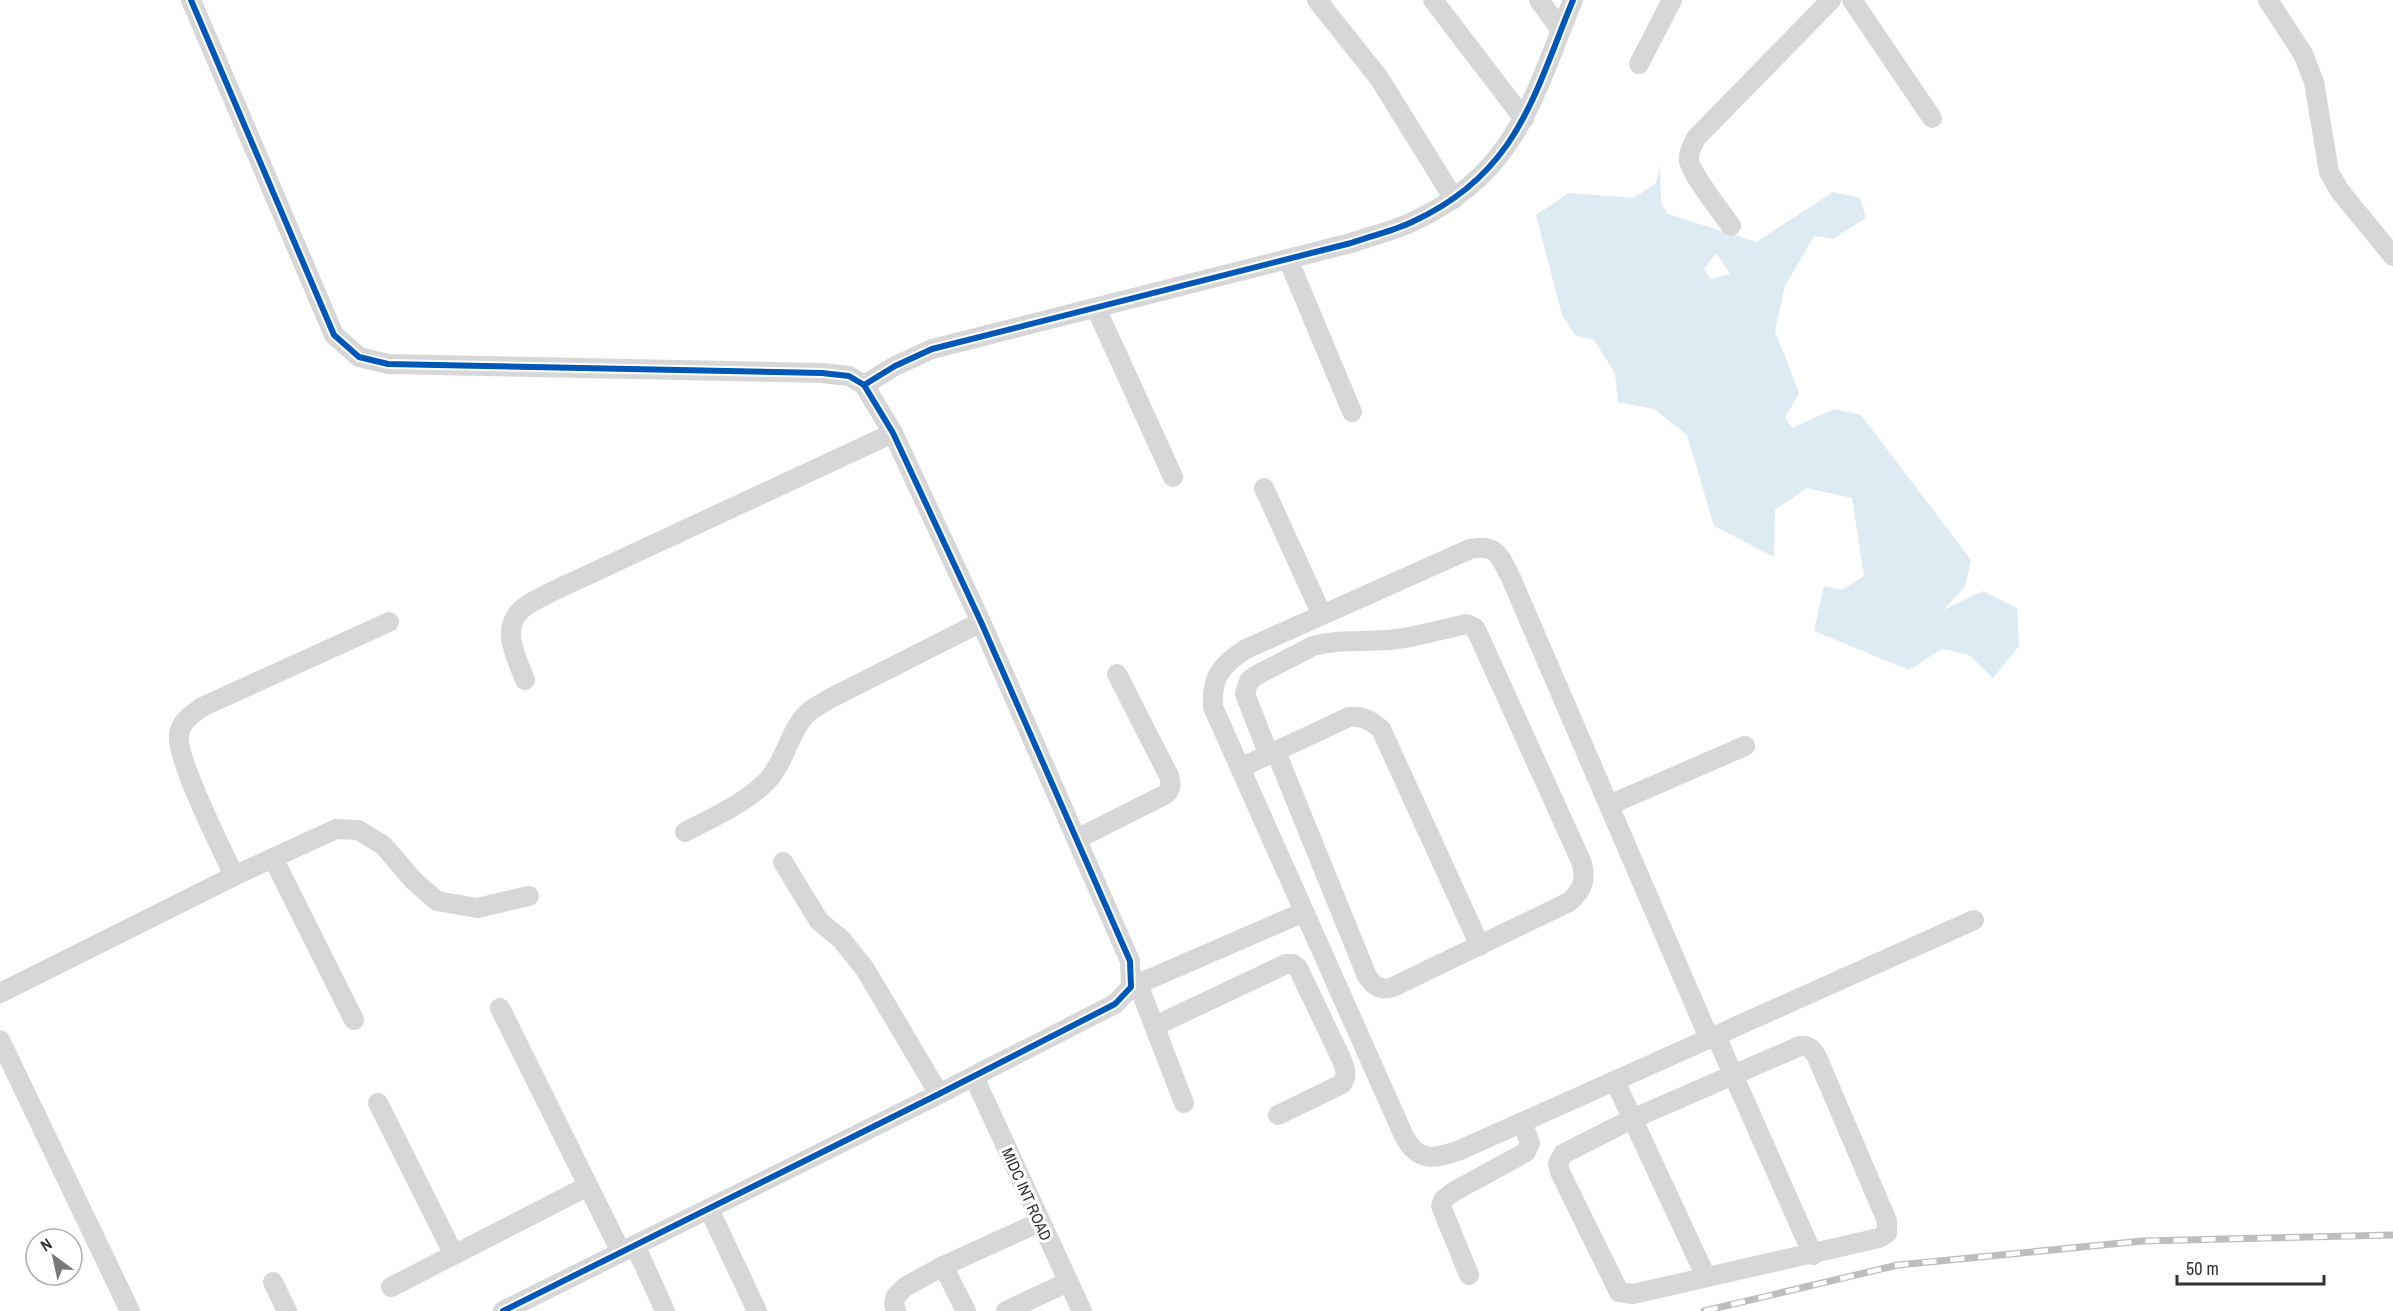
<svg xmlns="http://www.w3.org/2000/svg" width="2393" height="1311" viewBox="0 0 2393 1311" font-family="'Archivo Narrow',sans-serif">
	<rect width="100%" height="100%" fill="#fff"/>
	<path fill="#ddebf3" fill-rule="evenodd" d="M1660 165 1661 203 1668 214 1756 242 1833 192 1860 198 1866 218 1833 239 1814 236 1785 286 1775 331 1799 393 1785 418 1792 428 1834 409 1861 415 1971 560 1965 587 1943 610 1983 591 2017 608 2019 646 1993 678 1969 655 1942 649 1909 670 1814 631 1824 586 1842 590 1864 576 1852 498 1807 488 1775 510 1774 557 1714 526 1687 435 1654 409 1618 402 1615 373 1594 340 1576 336 1562 315 1536 215 1569 193 1634 198 1656 183ZM1716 253 1730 274 1711 279 1704 269Z"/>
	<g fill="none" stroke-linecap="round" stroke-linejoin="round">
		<g stroke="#d7d7d7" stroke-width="20">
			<path d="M191 0 334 335 359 357 388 364 822 373 849 376 864 385 893 433 981 622 1130 961 1131 987 1115 1004 939 1094 503 1311"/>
			<path d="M1317 0 1379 78 1454 199"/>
			<path d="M1433 0 1524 119"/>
			<path d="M1539 0 1561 30"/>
			<path d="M1852 0 1932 118"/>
			<path d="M2268 0 2303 54 2314 82 2329 172 2339 190 2393 256"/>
			<path d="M1639 64 1672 0"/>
			<path d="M1731 226C1720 210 1693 177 1689 161 1688 152 1693 145 1696 138L1831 0"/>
			<path d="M1288 259 1352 412"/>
			<path d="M1096 308 1173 477"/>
			<path d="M864 385 895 366 932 349 1351 243C1371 236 1393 231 1412 222 1517 174 1533 97 1573 0"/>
			<path d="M1264 488 1322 615"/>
			<path d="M525 680C517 658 500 630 521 610 528 603 540 598 549 593L893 433"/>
			<path d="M1269 755 1245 694 1249 681 1255 676 1313 646C1342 638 1369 643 1397 639 1420 636 1443 629 1466 624L1475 628 1478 634 1581 861C1587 879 1583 890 1569 902L1393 987C1381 991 1374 987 1367 976L1276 752"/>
			<path d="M1240 768 1349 717C1363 716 1370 720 1381 729L1480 946"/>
			<path d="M1609 805 1745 746"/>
			<path d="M685 832C713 817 745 804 768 780 784 762 788 738 802 719 810 709 822 703 833 697L981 622"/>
			<path d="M1077 839 1166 794C1172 788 1171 784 1169 776L1117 674"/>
			<path d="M273 858 354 1020"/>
			<path d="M783 862 819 921 841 939 865 969 939 1094"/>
			<path d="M234 876C222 849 175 758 179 734 181 721 193 714 202 707L389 622"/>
			<path d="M1138 984 1184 1103"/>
			<path d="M1131 987 1304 912"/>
			<path d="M0 993 234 876 336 829 358 830 383 845 414 881 437 901 477 908 529 896"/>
			<path d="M500 1008 621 1252"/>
			<path d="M1155 1026 1286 964H1293L1298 968 1341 1058C1345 1068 1348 1075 1342 1084L1278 1115"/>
			<path d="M1716 1036 1813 1255"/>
			<path d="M1709 1038 1511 578C1500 557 1497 543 1470 549L1246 649C1221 665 1211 677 1213 707L1404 1136C1418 1163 1435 1159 1460 1150L1974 920"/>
			<path d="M0 1040 130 1311"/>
			<path d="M1800 1046C1809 1045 1813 1050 1817 1057L1887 1221V1233L1879 1238 1633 1294 1619 1292 1560 1172 1558 1164 1563 1154 1632 1119Z"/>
			<path d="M974 1077 1082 1311"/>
			<path d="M1615 1081 1706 1277"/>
			<path d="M378 1103 454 1255"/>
			<path d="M709 1209 757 1311"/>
			<path d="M635 1245 665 1311"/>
			<path d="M943 1266 966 1311"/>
			<path d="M1469 1275 1441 1206 1443 1200 1453 1192 1526 1152 1530 1143 1522 1122"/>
			<path d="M273 1282 287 1311"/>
			<path d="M391 1287 588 1186"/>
			<path d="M896 1311 894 1303 896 1296 905 1287 943 1266 1040 1222"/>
			<path d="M1006 1311 1068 1282"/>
		</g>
		<defs>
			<path id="rail" d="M1704 1311 1898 1265 2143 1241 2393 1235"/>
		</defs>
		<use href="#rail" stroke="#bebebe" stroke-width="7"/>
		<use href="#rail" stroke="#fff" stroke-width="4.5" stroke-dasharray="14" stroke-linecap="butt"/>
		<defs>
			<g id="cycleway">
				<path d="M191 0 334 335 359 357 388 364 822 373 849 376 864 385 893 433 981 622 1130 961 1131 987 1115 1004 939 1094 503 1311"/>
				<path d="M864 385 895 366 932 349 1351 243C1371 236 1393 231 1412 222 1517 174 1533 97 1573 0"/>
			</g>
		</defs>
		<use href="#cycleway" stroke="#fff" stroke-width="10"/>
		<use href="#cycleway" stroke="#0057b8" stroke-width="6"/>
	</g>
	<g text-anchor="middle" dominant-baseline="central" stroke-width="6" stroke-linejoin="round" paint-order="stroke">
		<g font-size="16" fill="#333" stroke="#fff">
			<text transform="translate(1027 1194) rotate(66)">MIDC INT ROAD</text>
		</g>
	</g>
	<g transform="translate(54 1257) rotate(327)"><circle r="28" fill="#ffffff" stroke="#adadad" stroke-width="1.5"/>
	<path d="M0-4.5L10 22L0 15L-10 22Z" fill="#7a7a7a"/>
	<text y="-9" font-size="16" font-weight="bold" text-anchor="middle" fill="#333333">N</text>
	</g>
	<path d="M2177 1275v9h147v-9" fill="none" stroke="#333333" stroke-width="3"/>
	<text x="2186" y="1275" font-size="18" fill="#333333" stroke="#ffffff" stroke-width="4.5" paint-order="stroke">50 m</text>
</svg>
